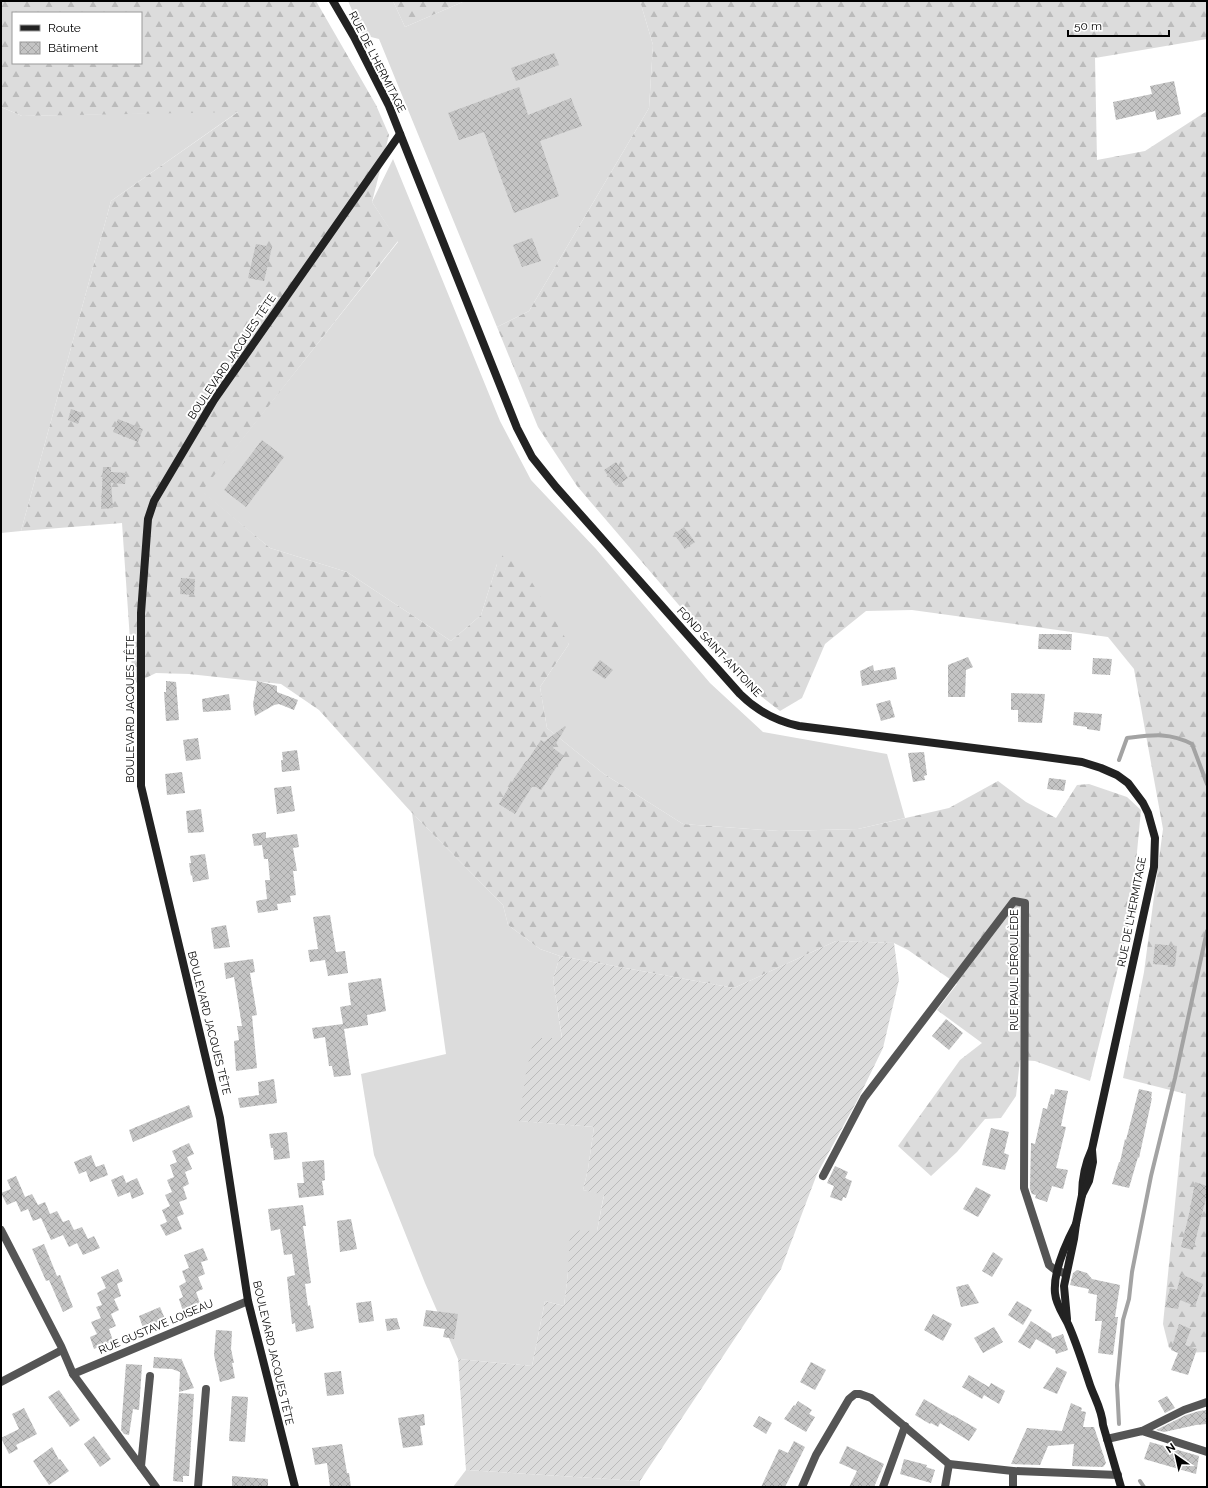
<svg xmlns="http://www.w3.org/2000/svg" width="1208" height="1488" viewBox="0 0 1208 1488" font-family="Raleway,sans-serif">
	<defs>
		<pattern id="forest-firs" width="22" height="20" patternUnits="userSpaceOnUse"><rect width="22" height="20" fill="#dcdcdc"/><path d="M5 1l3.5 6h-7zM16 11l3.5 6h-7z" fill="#bbb"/></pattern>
		<pattern id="garden-furrows" width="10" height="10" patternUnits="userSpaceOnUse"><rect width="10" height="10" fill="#dcdcdc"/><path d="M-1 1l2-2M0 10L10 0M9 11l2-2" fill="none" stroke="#bbb"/></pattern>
		<pattern id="building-cross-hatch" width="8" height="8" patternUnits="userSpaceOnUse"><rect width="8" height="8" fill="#c4c4c4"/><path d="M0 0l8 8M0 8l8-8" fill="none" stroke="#a7a7a7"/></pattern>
	</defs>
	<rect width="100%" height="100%" fill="#fff"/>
	<g fill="#dcdcdc">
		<path d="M348 1H393L405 27 465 1H640L653 45 649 108 529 311 497 327 379 39 363 35Z"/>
		<path d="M1 107 22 116 239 111 111 201 21 531 1 533Z"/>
		<path d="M393 159 500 421 531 480 596 549 710 683 763 732 887 754 905 818 858 829 779 831 683 824 604 774 547 728 540 687 569 644 497 564 481 615 451 641 347 572 270 548 201 491 398 242 372 202Z"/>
		<path d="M412 813 503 905 508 925 540 949 560 956 553 979 562 1039 520 1121 594 1127 588 1169 583 1190 604 1194 597 1231 568 1272 564 1306 545 1301 532 1366 458 1359 425 1283 374 1155 361 1074 446 1054Z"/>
		<path d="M466 1470 640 1481V1487H453Z"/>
	</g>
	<g fill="url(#forest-firs)" fill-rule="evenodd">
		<path d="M1 1H316L376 105 389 135 372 202 398 241 202 491 270 548 347 572 451 641 481 615 497 564 505 552 515 554 569 644 540 687 547 728 604 774 683 824 779 831 858 829 949 808 998 781 1026 802 1056 818 1077 785 1089 784 1127 797 1141 810 1131 915 1090 1081 1035 1061 1020 1060 1016 1096 1001 1118 985 1119 957 1152 931 1176 898 1146 960 1060 982 1043 937 1010 957 984 908 950 894 943 836 941 734 988 560 956 540 949 508 925 503 905 412 813 319 710 281 684 189 674 156 673 133 684 122 523 21 531 111 201 238 112 22 116 1 107ZM13 13H141V63H13Z"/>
		<path d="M393 1H465L405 27Z"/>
		<path d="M640 1H1207V39L1095 58 1097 160 1145 151 1207 111V1352L1184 1353 1169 1348 1163 1324 1186 1094 1123 1078 1144 972 1163 829 1134 669 1108 637 912 610 866 611 825 644 802 698 780 711 749 687 577 486 538 427 497 327 529 311 649 108 653 45Z"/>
	</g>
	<path fill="url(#garden-furrows)" d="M836 941 894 943 899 980 883 1048 858 1099 817 1174 781 1269 640 1481 466 1470 458 1359 532 1366 545 1301 564 1306 568 1272 570 1230 597 1231 604 1195 583 1190 588 1169 594 1127 519 1121 526 1073 534 1038H562L553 979 560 956 734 988Z"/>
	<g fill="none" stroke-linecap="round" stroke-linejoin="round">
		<g stroke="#a3a3a3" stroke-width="4">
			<path d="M1119 760 1127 738C1152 735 1169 732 1192 744L1207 784"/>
			<path d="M1119 1424 1117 1385 1123 1320 1129 1299 1132 1272 1151 1176 1175 1078 1207 931"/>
			<path d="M1140 1481 1144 1487"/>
		</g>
	</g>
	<g fill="url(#building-cross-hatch)">
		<path d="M554 53 559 65 516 81 511 68Z"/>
		<path d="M1174 81 1181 114 1157 120 1155 111 1116 120 1113 102 1152 94 1150 86Z"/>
		<path d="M519 87 528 115 571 98 582 126 540 141 559 196 514 213 484 132 459 140 448 113Z"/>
		<path d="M532 238 541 261 522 267 513 245Z"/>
		<path d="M256 244 272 247 264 281 248 278Z"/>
		<path d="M71 409 82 413 78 424 68 420Z"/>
		<path d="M118 419 143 429 138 442 113 432Z"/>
		<path d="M262 440 284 457 246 507 224 490Z"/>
		<path d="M616 462 628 478 616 486 604 470Z"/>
		<path d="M103 467H111V472L126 473 125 484 111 483 113 508 101 509Z"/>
		<path d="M684 527 695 542 685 549 674 534Z"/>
		<path d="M181 578 195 579 194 595 180 594Z"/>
		<path d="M1039 634H1072L1071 650 1038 649Z"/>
		<path d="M968 657 973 667 966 670 965 697H948V665Z"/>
		<path d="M1093 658 1112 659 1110 675 1092 674Z"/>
		<path d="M600 660 613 670 605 679 592 670Z"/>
		<path d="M873 665 874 671 895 667 897 679 862 686 860 671Z"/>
		<path d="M166 681 176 682 179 720 166 721 164 692H166Z"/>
		<path d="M257 681 277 686V692L298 700 294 710 279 704 274 705 255 716 253 704Z"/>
		<path d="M1011 693 1045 694 1042 723 1018 722V710H1011Z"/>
		<path d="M229 694 231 710 203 712 202 699Z"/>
		<path d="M890 700 895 717 881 721 876 704Z"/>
		<path d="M1074 712 1102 714 1100 731 1087 729V727L1073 725Z"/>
		<path d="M565 726 566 727 553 748 564 756 541 790 533 785 515 814 499 804 515 777 526 761H527L541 740 544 742Z"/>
		<path d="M198 738 201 759 186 761 183 740Z"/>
		<path d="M297 750 300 770 282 772 281 760H283L282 752Z"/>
		<path d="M924 752 927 775 924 776 925 780 913 782 908 753Z"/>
		<path d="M182 772 185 793 167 795 165 774Z"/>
		<path d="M1049 778 1066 780 1064 791 1047 789Z"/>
		<path d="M291 786 295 811 277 814 274 788Z"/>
		<path d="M201 809 204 832 188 833 186 811Z"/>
		<path d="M266 832V838L297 834 299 847 293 848 297 871H293L296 895 290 896 291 902 277 904 278 910 258 913 256 901 267 899 265 880H270L268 859H264L262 845 254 846 252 834Z"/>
		<path d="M205 854 209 879 193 882 192 875 191 876 189 863H191L190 856Z"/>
		<path d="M330 915 336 952 345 951 348 973 328 976 325 960 310 962 308 950 318 949 313 917Z"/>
		<path d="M226 925 230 947 214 949 211 928Z"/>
		<path d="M1155 944 1177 946 1175 966 1153 964Z"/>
		<path d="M253 959 255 972 250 973 257 1015 252 1016 257 1068 236 1071 234 1041 239 1040 237 1026H242L234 977 226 979 224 963Z"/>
		<path d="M381 978 386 1011 367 1015 368 1025 344 1029 351 1075 334 1077 332 1066H329L325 1037 314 1039 312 1028 343 1024 340 1007 351 1005 348 983Z"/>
		<path d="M946 1019 963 1033 949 1050 932 1036Z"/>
		<path d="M274 1079 277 1103 240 1108 238 1098 259 1095 258 1082Z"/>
		<path d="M1055 1089 1068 1091 1061 1126 1066 1127 1056 1168 1068 1170 1063 1189 1052 1186 1047 1202 1035 1198 1036 1195 1032 1194 1030 1189 1031 1143 1035 1144 1043 1108 1047 1109 1051 1094 1054 1095Z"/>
		<path d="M1139 1089 1152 1092 1151 1098H1152L1139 1158 1138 1157 1129 1188 1112 1184 1119 1162H1120L1125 1139 1126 1140Z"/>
		<path d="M189 1105 193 1117 133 1142 129 1130Z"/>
		<path d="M991 1128 1009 1132 1004 1153 1009 1155 1005 1170 982 1165Z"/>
		<path d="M287 1132 290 1158 274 1160 273 1148H271L269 1134Z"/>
		<path d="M189 1143 194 1154 187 1157 192 1169 185 1172 189 1184 183 1187 187 1199 179 1202 184 1214 177 1217 182 1229 166 1236 160 1225 167 1222 162 1210 170 1206 165 1195 172 1192 167 1180 174 1177 170 1165 177 1162 172 1151Z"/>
		<path d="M91 1155 96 1167 104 1164 108 1175 90 1182 86 1171 79 1174 74 1162Z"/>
		<path d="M324 1160 325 1180 322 1181 324 1195 299 1198 297 1183H304L302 1162Z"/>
		<path d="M835 1166 848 1172 845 1178 852 1181 846 1198 843 1197 842 1201 830 1197 834 1186 827 1183Z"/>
		<path d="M123 1175 126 1183 137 1178 144 1194 132 1199 130 1192 118 1197 111 1180Z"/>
		<path d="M16 1176 25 1197 32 1194 38 1205 45 1202 50 1214 57 1211 63 1222 69 1220 74 1230 82 1227 88 1239 94 1236 100 1248 83 1255 77 1243 69 1247 63 1235 51 1240 41 1218 33 1221 28 1209 21 1212 16 1201 7 1205 1 1193 11 1189 7 1180Z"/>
		<path d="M1195 1182 1207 1186V1194L1193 1250 1181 1247 1190 1210Z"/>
		<path d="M976 1187 991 1195 978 1217 963 1209Z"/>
		<path d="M303 1205 306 1226H303L311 1283 305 1284 308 1306 310 1305 314 1328 296 1332 295 1323 292 1324 287 1277 295 1275 292 1254 284 1255 280 1229 271 1231 268 1209Z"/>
		<path d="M351 1219 357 1249 340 1252 337 1221Z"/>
		<path d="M44 1244 57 1276 60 1275 73 1307 63 1312 49 1280 46 1281 32 1249Z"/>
		<path d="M203 1248 208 1260 201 1262 205 1274 198 1277 203 1289 196 1292 200 1303 183 1311 179 1299 183 1297 179 1286 186 1282 182 1271 189 1268 184 1255Z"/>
		<path d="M993 1252 1003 1259 992 1277 982 1271Z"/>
		<path d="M118 1269 123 1281 117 1284 121 1296 114 1299 119 1310 111 1314 116 1326 109 1329 113 1341 94 1349 90 1337 97 1334 91 1322 101 1318 96 1307 102 1305 97 1293 106 1288 101 1277Z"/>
		<path d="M1077 1270 1087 1273 1092 1279 1120 1285 1115 1317H1118L1113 1355 1098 1353 1102 1321H1095L1097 1295 1088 1293 1089 1289 1070 1285 1073 1273Z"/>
		<path d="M1181 1274 1203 1284 1195 1306 1180 1300 1178 1309 1165 1307 1170 1288 1177 1290Z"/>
		<path d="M968 1284 979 1303 961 1307 956 1287Z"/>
		<path d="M371 1301 374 1321 359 1323 356 1303Z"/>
		<path d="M1017 1301 1032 1310 1023 1325 1008 1315Z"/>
		<path d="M160 1307 165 1319 143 1328 139 1316Z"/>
		<path d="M426 1310 458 1314 454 1339 443 1337 445 1329 423 1326Z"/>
		<path d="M933 1314 952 1324 943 1341 924 1330Z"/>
		<path d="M397 1318 400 1329 387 1331 385 1319Z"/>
		<path d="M1031 1321 1051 1334 1052 1338 1063 1334 1068 1350 1056 1354 1055 1350 1036 1339 1030 1349 1018 1342Z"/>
		<path d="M1179 1324 1191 1329 1185 1345 1197 1349 1188 1375 1171 1370 1178 1353 1171 1350Z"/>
		<path d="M994 1327 1003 1342 983 1353 974 1338Z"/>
		<path d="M216 1330 232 1331 231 1349 234 1363H232L235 1378 220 1382 214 1355Z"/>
		<path d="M154 1357 181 1359V1358L194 1388 179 1392 180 1372 172 1369 153 1368Z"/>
		<path d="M811 1362 826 1370 815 1390 800 1382Z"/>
		<path d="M126 1364 142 1365 139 1410 133 1409 129 1435 124 1434 121 1430Z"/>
		<path d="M1057 1367 1067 1372 1057 1394 1043 1388Z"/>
		<path d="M341 1371 344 1394 327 1396 324 1373Z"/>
		<path d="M969 1375 989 1387 991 1383 1005 1391 999 1404 984 1395 982 1399 962 1387Z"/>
		<path d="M59 1390 80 1420 70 1427 48 1397Z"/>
		<path d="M179 1393 194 1394 189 1476H183V1482L173 1481Z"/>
		<path d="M232 1396 248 1397 245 1442 229 1441Z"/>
		<path d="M1167 1396 1175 1408 1165 1413 1158 1401Z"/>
		<path d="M924 1399 953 1416V1415L977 1429 969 1441 940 1423 938 1427 931 1423 930 1424 915 1415Z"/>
		<path d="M798 1401 812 1410 809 1414 815 1417 806 1432 784 1419 794 1405 795 1406Z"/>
		<path d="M1071 1403 1082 1408 1081 1411 1086 1412 1083 1427H1094L1106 1463 1103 1467 1072 1466 1074 1444 1048 1446 1040 1465 1011 1464 1027 1428 1062 1431Z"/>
		<path d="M24 1408 37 1434 16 1445 18 1449 9 1454 1 1438 19 1429 12 1414Z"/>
		<path d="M1207 1410V1424L1196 1425 1164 1432 1156 1430 1186 1415 1199 1411Z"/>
		<path d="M424 1414 425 1425 420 1426 423 1445 403 1448 398 1418Z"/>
		<path d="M759 1416 772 1423 766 1434 753 1426Z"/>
		<path d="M94 1436 111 1459 100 1467 84 1444Z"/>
		<path d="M794 1441 805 1447 785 1487H761L779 1449 788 1453Z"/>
		<path d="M1150 1442 1199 1456 1196 1474 1144 1459Z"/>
		<path d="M342 1444 347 1473H349L351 1487H330L327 1463 315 1465 312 1448Z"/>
		<path d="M847 1446 884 1464 874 1487H849L857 1471 839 1463Z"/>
		<path d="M52 1447 59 1460 60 1459 69 1471 49 1485 33 1461Z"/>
		<path d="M904 1459 927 1465 926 1467 935 1470 931 1483 900 1474Z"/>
		<path d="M232 1476 268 1479V1487H232Z"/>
	</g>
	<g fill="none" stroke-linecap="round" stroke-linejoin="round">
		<g stroke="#555" stroke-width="8">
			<path d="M823 1176 864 1098 1014 901 1025 903 1024 1188 1049 1265 1054 1269 1066 1274"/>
			<path d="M1 1230 61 1346 73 1374 156 1487"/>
			<path d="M73 1374 248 1301"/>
			<path d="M1 1382 62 1350"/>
			<path d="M1142 1431 1184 1410 1207 1402"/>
			<path d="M1107 1439 1142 1431 1207 1452"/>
			<path d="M141 1466 150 1376"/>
			<path d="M198 1487 206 1389"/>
			<path d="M802 1487 816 1455 849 1399 855 1394H860L871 1398 949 1464 1013 1471 1118 1475"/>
			<path d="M883 1487 905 1426"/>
			<path d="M945 1487 949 1464"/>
			<path d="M1013 1487V1471"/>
		</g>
		<g stroke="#222" stroke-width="8">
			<path d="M333 1 354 37 389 106 517 428 532 457 556 487 740 694C756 710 776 721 799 726L1038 756 1082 762 1101 768 1117 775 1128 783 1143 803 1148 813 1155 838 1154 867 1092 1149C1085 1164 1082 1178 1082 1195"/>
			<path d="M1076 1224C1066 1243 1053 1271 1055 1293 1056 1305 1063 1314 1068 1324 1077 1344 1083 1364 1090 1385 1095 1399 1102 1410 1103 1425L1121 1487"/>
			<path d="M1067 1319 1064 1286 1074 1239 1076 1224 1082 1195 1089 1181 1093 1162 1092 1150"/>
			<path d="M295 1487 248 1301 220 1118 141 786V613L148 519 154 501 214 400 400 134"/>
		</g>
	</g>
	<g text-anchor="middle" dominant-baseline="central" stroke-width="4" stroke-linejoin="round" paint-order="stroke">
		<g font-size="11" fill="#000" stroke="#fff">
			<text transform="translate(377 62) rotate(63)">RUE DE L'HERMITAGE</text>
			<text transform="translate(232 357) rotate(-56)">BOULEVARD JACQUES TÊTE</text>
			<text transform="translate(719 652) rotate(47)">FOND SAINT-ANTOINE</text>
			<text transform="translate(130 709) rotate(-90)">BOULEVARD JACQUES TÊTE</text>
			<text transform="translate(1132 912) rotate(-79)">RUE DE L'HERMITAGE</text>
			<text transform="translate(1014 970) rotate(-90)">RUE PAUL DÉROULÈDE</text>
			<text transform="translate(209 1023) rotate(76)">BOULEVARD JACQUES TÊTE</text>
			<text transform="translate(156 1327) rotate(-23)">RUE GUSTAVE LOISEAU</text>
			<text transform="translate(273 1353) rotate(77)">BOULEVARD JACQUES TÊTE</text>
		</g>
	</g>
	<rect width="1208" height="1488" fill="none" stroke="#000000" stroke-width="4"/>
	<rect x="12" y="12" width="130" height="52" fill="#ffffff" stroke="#999999"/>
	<rect x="20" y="25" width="20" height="6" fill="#222222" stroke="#999999"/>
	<text x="48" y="32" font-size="12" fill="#000000">Route</text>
	<rect x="20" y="42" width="20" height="12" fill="url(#building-cross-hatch)" stroke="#999999"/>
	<text x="48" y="52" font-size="12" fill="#000000">Bâtiment</text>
	<g transform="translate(1176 1456) rotate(326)" stroke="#ffffff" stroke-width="3" paint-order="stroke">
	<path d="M0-3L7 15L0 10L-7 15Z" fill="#000000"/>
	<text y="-6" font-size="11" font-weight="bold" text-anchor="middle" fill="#000000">N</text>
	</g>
	<path d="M1068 30v6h101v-6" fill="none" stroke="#000000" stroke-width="2"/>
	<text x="1074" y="30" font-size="12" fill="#000000" stroke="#ffffff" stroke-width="3" paint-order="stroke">50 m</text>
</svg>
